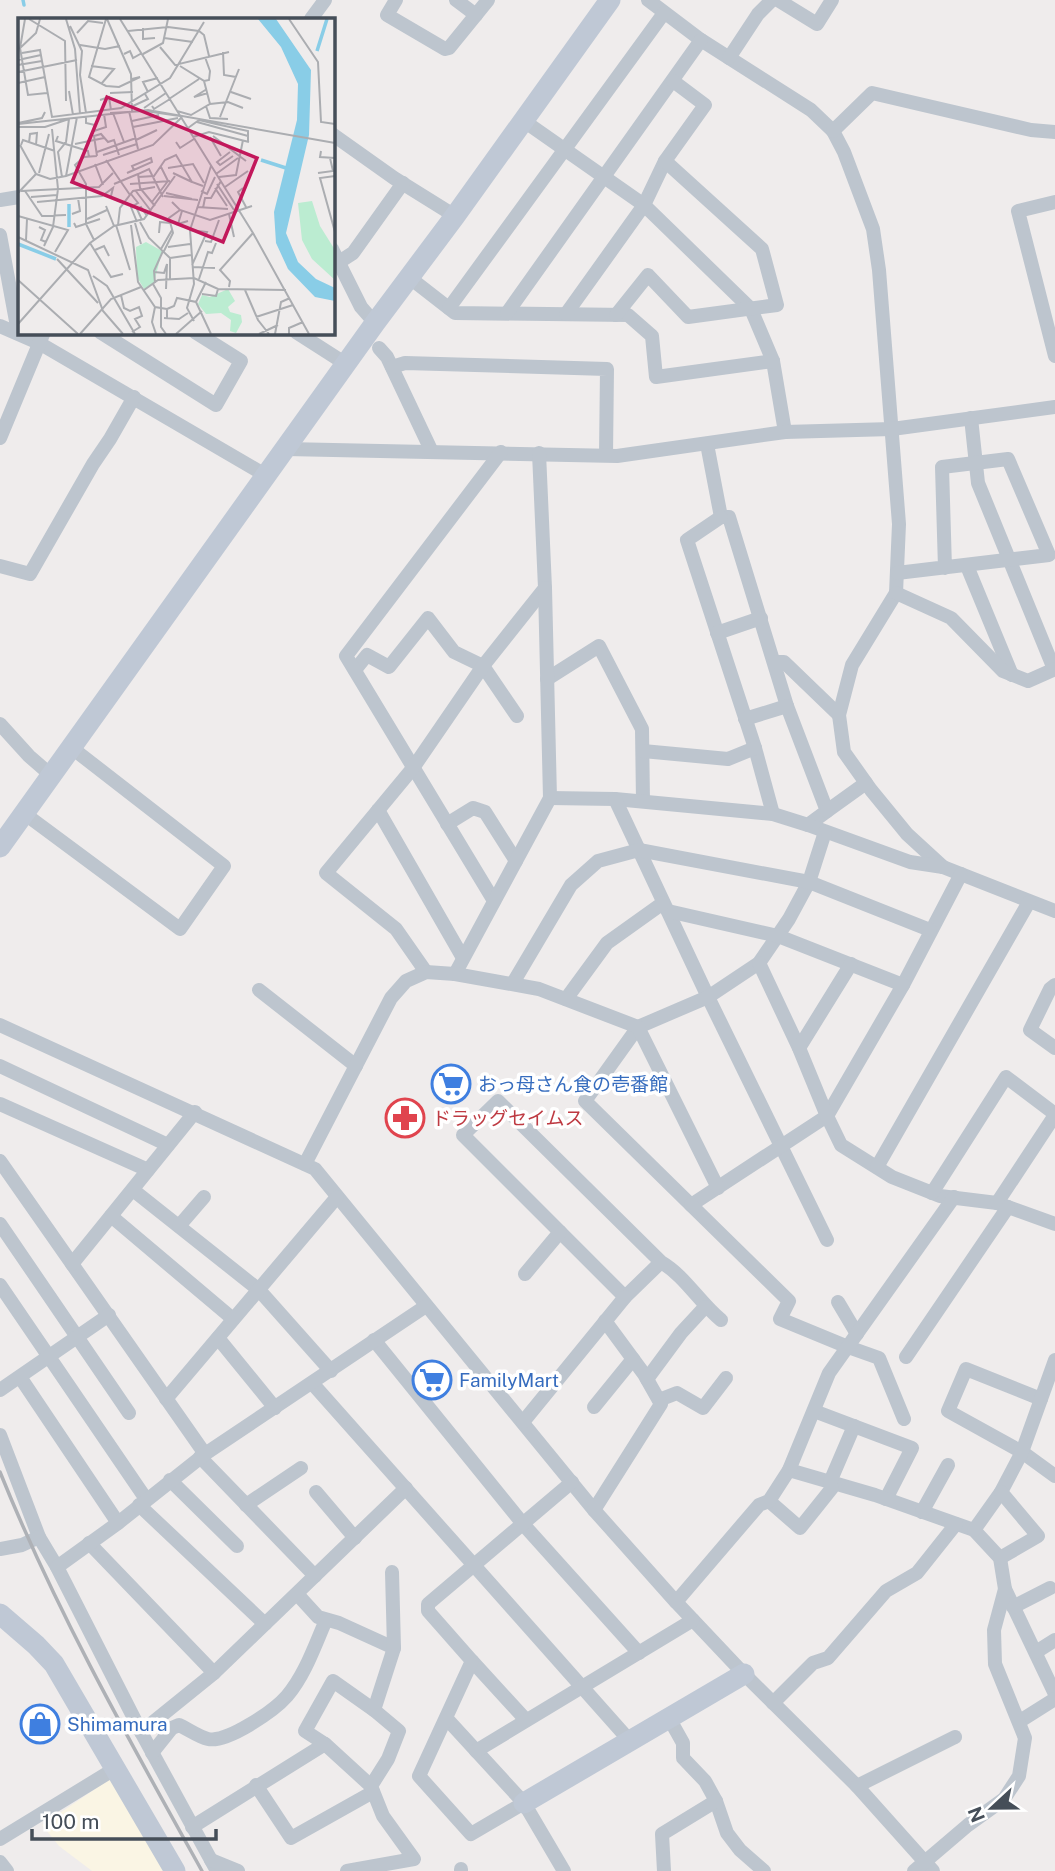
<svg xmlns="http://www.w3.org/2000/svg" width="1055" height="1871" viewBox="0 0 1055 1871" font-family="'Public Sans','Noto Sans JP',sans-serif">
	<rect width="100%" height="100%" fill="#efecec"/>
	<path fill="#faf5e4" d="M113 1777 166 1871H92L59 1846 42 1825Z"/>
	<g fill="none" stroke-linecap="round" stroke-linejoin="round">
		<path stroke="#89cde7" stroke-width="3.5" d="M23 0 24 5"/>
		<g stroke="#bdc5ce" stroke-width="14">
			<path d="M396 0 387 15 445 49 449 48 488 0"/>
			<path d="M456 0 476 15"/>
			<path d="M648 0 701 40 811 110 833 131 844 152 873 229 879 270 899 524 896 593 852 665 839 715 844 752 871 790 907 834 943 867"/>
			<path d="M778 0 817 24 832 0"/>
			<path d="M311 19 325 0"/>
			<path d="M729 58 758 14 772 0"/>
			<path d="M524 121 644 205 751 309 773 361 785 432"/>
			<path d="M833 131 872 93 1031 130 1055 132"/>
			<path d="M332 134 394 178 455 216"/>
			<path d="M0 200 19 197"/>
			<path d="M1055 202 1018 211 1055 356"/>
			<path d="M0 235 18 332"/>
			<path d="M332 249 361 307 375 323"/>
			<path d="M339 262 353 253 403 183"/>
			<path d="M410 278 455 313 628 315 652 336 656 377 773 361"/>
			<path d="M449 308 664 13"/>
			<path d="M507 313 701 40"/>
			<path d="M566 314 644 205 665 161"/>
			<path d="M616 315 648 275 688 317 777 305 762 249 665 161 705 105 673 81"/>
			<path d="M0 326 39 343 267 476"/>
			<path d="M100 332 216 405 241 361 195 332"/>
			<path d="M296 332 346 364"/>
			<path d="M379 348 387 357 432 452"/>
			<path d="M392 367 405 363 607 369 606 455"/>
			<path d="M971 418 978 483 1054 669"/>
			<path d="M0 438 44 332"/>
			<path d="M707 444 721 517H729L787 706 827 811 808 825"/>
			<path d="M286 449 617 456 785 432 892 429 1055 407"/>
			<path d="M721 517 687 540 755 748 773 814"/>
			<path d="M0 566 30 574 93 464 110 439 134 397"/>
			<path d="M967 566 1012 675"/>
			<path d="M897 573 1049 555 1008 459 942 467 945 568"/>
			<path d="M896 593 951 618 1003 671 1028 681 1055 669"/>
			<path d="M717 633 761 618"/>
			<path d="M775 662H784L839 715"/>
			<path d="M355 670 367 655 389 667 428 618 454 652 483 666 517 716"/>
			<path d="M547 679 599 646 642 729 643 801"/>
			<path d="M745 719 787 706"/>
			<path d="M0 724 29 756 52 776"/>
			<path d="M643 751 728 759 755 748"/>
			<path d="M550 798 615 799 773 814 808 825 910 862 943 867 1055 911"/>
			<path d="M615 799 708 997 827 1240"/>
			<path d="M378 810 463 958"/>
			<path d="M827 811 866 783"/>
			<path d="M25 814 180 929 224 866 72 748"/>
			<path d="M447 824 473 808 485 812 516 861"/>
			<path d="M825 832 809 882 789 919 759 963 708 997 638 1027 585 1101 691 1205 827 1116 903 985 961 874"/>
			<path d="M494 901 346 656 501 452"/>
			<path d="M668 911 778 936 903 985"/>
			<path d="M759 963 799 1048 827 1116 841 1145 892 1177 940 1196 997 1203 1055 1224"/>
			<path d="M426 972 396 929 326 873 413 768 483 666 545 588 539 453"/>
			<path d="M455 974 550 798 545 588"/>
			<path d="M513 983 571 885 598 861 639 850 809 882 930 930"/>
			<path d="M1055 985 1050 989 1030 1030 1055 1048"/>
			<path d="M259 990 356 1066"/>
			<path d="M566 999 607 943 663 903"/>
			<path d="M0 1025 315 1169 594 1510 676 1602 744 1674 857 1786 933 1871"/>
			<path d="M799 1048 851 964"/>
			<path d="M0 1066 168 1145"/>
			<path d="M0 1104 148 1170"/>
			<path d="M0 1161 205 1454"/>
			<path d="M305 1164 391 998 406 981 426 972 455 974 539 989 638 1027 718 1188"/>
			<path d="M877 1167 1029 902"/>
			<path d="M133 1190 259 1290 331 1371"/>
			<path d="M932 1193 1006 1077 1055 1114"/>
			<path d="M997 1203 1055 1115"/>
			<path d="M691 1205 789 1301 780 1319 848 1347 879 1358 904 1419"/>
			<path d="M111 1216 233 1319"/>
			<path d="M0 1224 129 1413"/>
			<path d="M179 1226 204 1197"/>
			<path d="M661 1262 625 1297 463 1135 498 1101 661 1262C685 1276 699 1302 721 1320"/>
			<path d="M72 1264 195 1112"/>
			<path d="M525 1274 560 1232"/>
			<path d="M0 1285 146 1499"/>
			<path d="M838 1302 857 1334"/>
			<path d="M218 1338 275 1408"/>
			<path d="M374 1340 523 1524 639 1653"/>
			<path d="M906 1357 1008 1207"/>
			<path d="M20 1377 118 1523"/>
			<path d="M647 1379 681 1333 705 1307"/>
			<path d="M312 1383 630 1741"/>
			<path d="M0 1390 109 1315"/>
			<path d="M166 1399 337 1197"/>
			<path d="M1041 1399 966 1369 948 1411 1022 1452 1055 1476"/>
			<path d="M659 1400 677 1393 703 1408 726 1378"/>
			<path d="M594 1407 633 1359"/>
			<path d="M814 1411 912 1448 886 1499"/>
			<path d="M523 1422 625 1297"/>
			<path d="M0 1435 39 1537 57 1567 141 1732 217 1871"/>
			<path d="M200 1457 315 1576"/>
			<path d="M789 1470 875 1495 974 1530 1000 1558 1005 1589 1055 1694"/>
			<path d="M170 1480 237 1546"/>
			<path d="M316 1492 355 1538"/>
			<path d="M769 1501 800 1528 832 1488 830 1482 854 1426"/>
			<path d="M139 1505 265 1624"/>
			<path d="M246 1505 301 1468"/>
			<path d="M594 1510 661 1404 644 1374 605 1321"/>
			<path d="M922 1512 948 1465"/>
			<path d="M974 1530 1001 1492 1022 1452 1055 1360"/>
			<path d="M89 1543 214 1673"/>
			<path d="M0 1549 22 1545 39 1537"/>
			<path d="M1000 1558 1038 1536 1001 1492"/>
			<path d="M57 1567 118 1523 205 1454 426 1306"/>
			<path d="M297 1594 318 1617 339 1623 394 1648"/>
			<path d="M676 1602 759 1505 769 1501 789 1470 829 1373 954 1197"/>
			<path d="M1013 1607 1050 1588"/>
			<path d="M1036 1652 1055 1640"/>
			<path d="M472 1661 526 1720"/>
			<path d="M773 1703 813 1663 828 1658 886 1591 917 1573 956 1524"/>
			<path d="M669 1718 683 1743V1758L705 1781 716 1801 727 1833 740 1850 764 1871"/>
			<path d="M447 1719 524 1803 564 1871"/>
			<path d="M1020 1721 1055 1699"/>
			<path d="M141 1732 214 1673 406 1488"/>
			<path d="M325 1744 305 1731 333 1681 374 1710"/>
			<path d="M476 1751 693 1620"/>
			<path d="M152 1753 172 1728 179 1725C188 1729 199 1737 208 1739 227 1743 274 1711 287 1696 305 1675 315 1645 326 1620"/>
			<path d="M256 1785 291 1838 373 1792"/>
			<path d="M371 1786 388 1759 399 1731 374 1710 394 1648 392 1572"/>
			<path d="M857 1786 955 1737"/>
			<path d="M524 1803 471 1834 419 1776 472 1661 428 1611V1604L572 1482"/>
			<path d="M192 1827 325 1744 371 1786 383 1816 414 1859 347 1871"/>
			<path d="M0 1839 116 1768"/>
			<path d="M211 1860 238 1871"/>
			<path d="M0 1862 7 1871"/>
			<path d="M461 1871V1869"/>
			<path d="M664 1871 662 1834 716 1801"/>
			<path d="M914 1871 968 1825 1004 1799 1019 1776 1025 1738 995 1664 994 1630 1005 1589"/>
		</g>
		<g stroke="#bfc8d5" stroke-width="21">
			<path d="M0 847 375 323 455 216 610 0"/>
			<path d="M0 1614 36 1645 54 1664 175 1871"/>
			<path d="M524 1803 744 1674"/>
		</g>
		<path stroke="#aeb1b6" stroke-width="3.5" d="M0 1472C56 1611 129 1740 202 1871"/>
	</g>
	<defs>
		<symbol id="supermarket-ring" viewBox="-11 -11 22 22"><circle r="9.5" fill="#fff" stroke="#3f7fe0" stroke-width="1.5"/><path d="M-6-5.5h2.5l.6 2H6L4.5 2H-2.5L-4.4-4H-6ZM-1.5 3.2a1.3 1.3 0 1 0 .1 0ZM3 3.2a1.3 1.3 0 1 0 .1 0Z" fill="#3f7fe0"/></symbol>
		<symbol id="pharmacy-ring" viewBox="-11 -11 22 22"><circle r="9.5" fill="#fff" stroke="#e0444e" stroke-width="1.5"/><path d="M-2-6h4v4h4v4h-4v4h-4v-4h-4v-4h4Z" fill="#e0444e"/></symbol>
		<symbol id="shop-ring" viewBox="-11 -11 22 22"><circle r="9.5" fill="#fff" stroke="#3f7fe0" stroke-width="1.5"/><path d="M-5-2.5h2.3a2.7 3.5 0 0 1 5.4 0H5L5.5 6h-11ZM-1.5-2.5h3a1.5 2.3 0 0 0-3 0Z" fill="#3f7fe0"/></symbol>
	</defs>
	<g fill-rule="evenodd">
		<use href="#supermarket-ring" x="429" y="1062" width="44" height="44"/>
		<use href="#pharmacy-ring" x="383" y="1096" width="44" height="44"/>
		<use href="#supermarket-ring" x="410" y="1358" width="44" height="44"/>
		<use href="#shop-ring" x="18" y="1702" width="44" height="44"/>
	</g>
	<g text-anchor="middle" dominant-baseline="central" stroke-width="7" stroke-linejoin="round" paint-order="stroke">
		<g font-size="19" fill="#366cbe" stroke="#fff" text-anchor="start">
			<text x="478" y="1084">おっ母さん食の壱番館</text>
			<text x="459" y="1380">FamilyMart</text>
			<text x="67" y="1724">Shimamura</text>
		</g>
		<g font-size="19" fill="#be3a42" stroke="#fff" text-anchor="start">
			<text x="432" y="1118">ドラッグセイムス</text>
		</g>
	</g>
	<g transform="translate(18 18)">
		<rect width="317" height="317" fill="#efecec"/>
		<path d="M294 183 302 208 317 232V262L294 241 284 222 280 185ZM128 224 144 233 136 265 126 271 119 259 118 229ZM210 271 217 283 210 289 212 294 223 297 224 304 218 315 212 313 213 302 203 295 188 296 180 286 184 277 192 279Z" fill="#bbecd1"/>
		<path d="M240 1H258L293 52 291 117 268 215 280 244 298 261 317 270V283L297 279 270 251 258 225 256 194 279 102 280 66 263 29Z" fill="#89cde7"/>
		<path fill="none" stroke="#89cde7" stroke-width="3.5" d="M299 33 309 1M243 142 268 150M51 209V186M0 226 38 241"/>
		<path fill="none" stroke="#abadb1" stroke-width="2" d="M7 1 2 30 10 77 29 75M11 1 47 23 48 83M48 1 57 31 62 96M88 1 71 59 88 68 101 69 122 59 114 61M89 1 113 56 114 93M102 1 235 215 291 316M271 1 300 44 303 104 317 106M52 8 64 33 62 57 68 95M125 10V21L137 20M110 13 150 9 181 13 186 17 191 38M59 15 70 3 85 5M146 20 175 24M62 27 87 31 102 28M142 29 157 47 211 34M1 31 18 15 22 1M205 34 206 57 218 59M4 35 22 32 34 99 103 90 152 60 186 4M106 36 112 33 115 40 124 35M125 36 145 25 150 1M0 42 23 37M0 47 24 43M73 48 96 51 84 65M162 48 186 63 192 86M0 54 59 42M186 63 191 62 192 53 187 39M0 65 27 59M189 71 176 79 190 75M51 73 55 97M130 74 125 64 140 60M213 74 233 81M92 75 115 74M151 81 181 61M82 82 91 79 93 92M115 88 130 81 127 76M134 88 136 91 152 81M188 88 192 100 210 101M126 90 148 75M111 93 120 131M159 93 173 97 192 86 210 84 225 90M92 95 127 93 162 98M95 95 106 124M68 98V105L77 107 76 113 88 109 86 96M202 99 221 51M114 103 141 97M179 104 230 118M0 105 24 100 27 94M0 106 130 92 317 125M0 109H27L51 101M115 109 160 100M170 110 181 102 198 106 230 113V124M40 118 38 123 70 133 71 139M195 118 228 143M175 119 191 114 231 124M192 119 203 138M118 122 139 112M158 124 162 130 176 121M11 125 12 116 19 115 18 127M57 126 86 120M2 127 18 156M3 127 5 122 37 133M303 133 302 139 317 140M79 134 118 120M212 134 199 144 202 147 215 138M85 137 119 126M79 138 76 118 83 116 90 124 96 122 101 137M88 142 112 177M77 146 85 167M150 150 175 146 186 165M21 155 31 116M109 155 134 144 133 140 114 148 116 152M155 155 174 164M300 155 315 153 312 140M198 156 220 140M48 158 59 99M317 158 302 160 317 214M44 159 40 134 48 124 51 101M120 159 136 158 147 142 158 137 174 164 185 168M201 159 218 157 225 122M96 166 120 156M112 166 152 163M199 166 216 192M207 169 230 153M197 170 209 188M225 170 220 174 228 189M117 172 133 193M3 173 81 169 95 155M7 173 24 198 48 197M183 173 189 176 197 159M0 175 18 156 32 161 48 158 135 127 163 100M148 175 174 181M113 176 120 185 113 189 119 204M146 178 180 182M13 179 39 177M19 184 84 178 95 170 93 178M134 184 150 163 143 149M154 184 162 192 192 202 234 188M88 188 96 208M137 188 122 170 120 156 131 151 145 179M179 189 210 191M185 190 187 180H193L203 163M164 193 160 206 170 203M54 196 62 193 60 180M211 196 216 219M0 198 50 212 37 234M69 201 89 192M124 202 119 191 123 189 129 198M122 204 131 220 152 240V261M56 205 58 209 82 201M117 205 123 226M98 207 112 252M100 207 102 190 115 173 137 169M113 207 120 264 137 289 149 291M21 209 27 212 23 222 28 224M172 212 189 214 174 247M141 215 142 204 152 205M0 219 70 252 85 293 105 316M8 222 9 201M76 222 68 206V166L57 147 66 139 79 138M187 223 193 224 201 202M72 225 93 259 105 256M26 228 35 209 40 171 34 111M150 229 172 226M143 231 154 212M77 232 86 228 91 238M146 233 155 215 151 200 162 192M152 240 173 237M39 241 80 285M175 249 197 250M136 254 146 255 149 246 148 271M75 258 89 268 117 316M181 261 190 234 194 235 198 225M0 262 60 316M137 265 136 253 145 233M135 266 143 280V309L148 316M211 269 212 263 202 252 235 215M126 272 140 262 176 260 200 271 268 272M227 272 240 302 251 316M184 276 198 278 200 271M103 277 106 290 112 293 121 289 124 298 117 301 122 309 114 314M178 284 188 264M137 289 134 304 138 316M238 299 275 287M146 300 161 301 170 295M149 300V291L156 288 159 280 178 284 193 316M176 303 169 290 176 266 172 212 193 148M0 306 72 225 96 208 126 201 157 158M62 316 93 281 123 269M158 316 184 293M241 316 260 307M257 316 263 284 272 280M271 316V310L285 304"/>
		<path fill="#c2185b" fill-opacity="0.15" stroke="#c2185b" stroke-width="3.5" d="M89 79 239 140 205 224 54 164Z"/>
		<rect width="317" height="317" fill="none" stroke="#454e58" stroke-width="3.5"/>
	</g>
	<g transform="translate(992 1808) rotate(248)" stroke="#ffffff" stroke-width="5" paint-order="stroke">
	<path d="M0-5L12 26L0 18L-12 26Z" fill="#454e58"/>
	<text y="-10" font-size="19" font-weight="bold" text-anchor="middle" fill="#454e58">N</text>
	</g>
	<path d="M32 1829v10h184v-10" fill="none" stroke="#454e58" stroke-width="3.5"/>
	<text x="42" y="1829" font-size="21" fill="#454e58" stroke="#ffffff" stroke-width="5" paint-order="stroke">100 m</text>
</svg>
